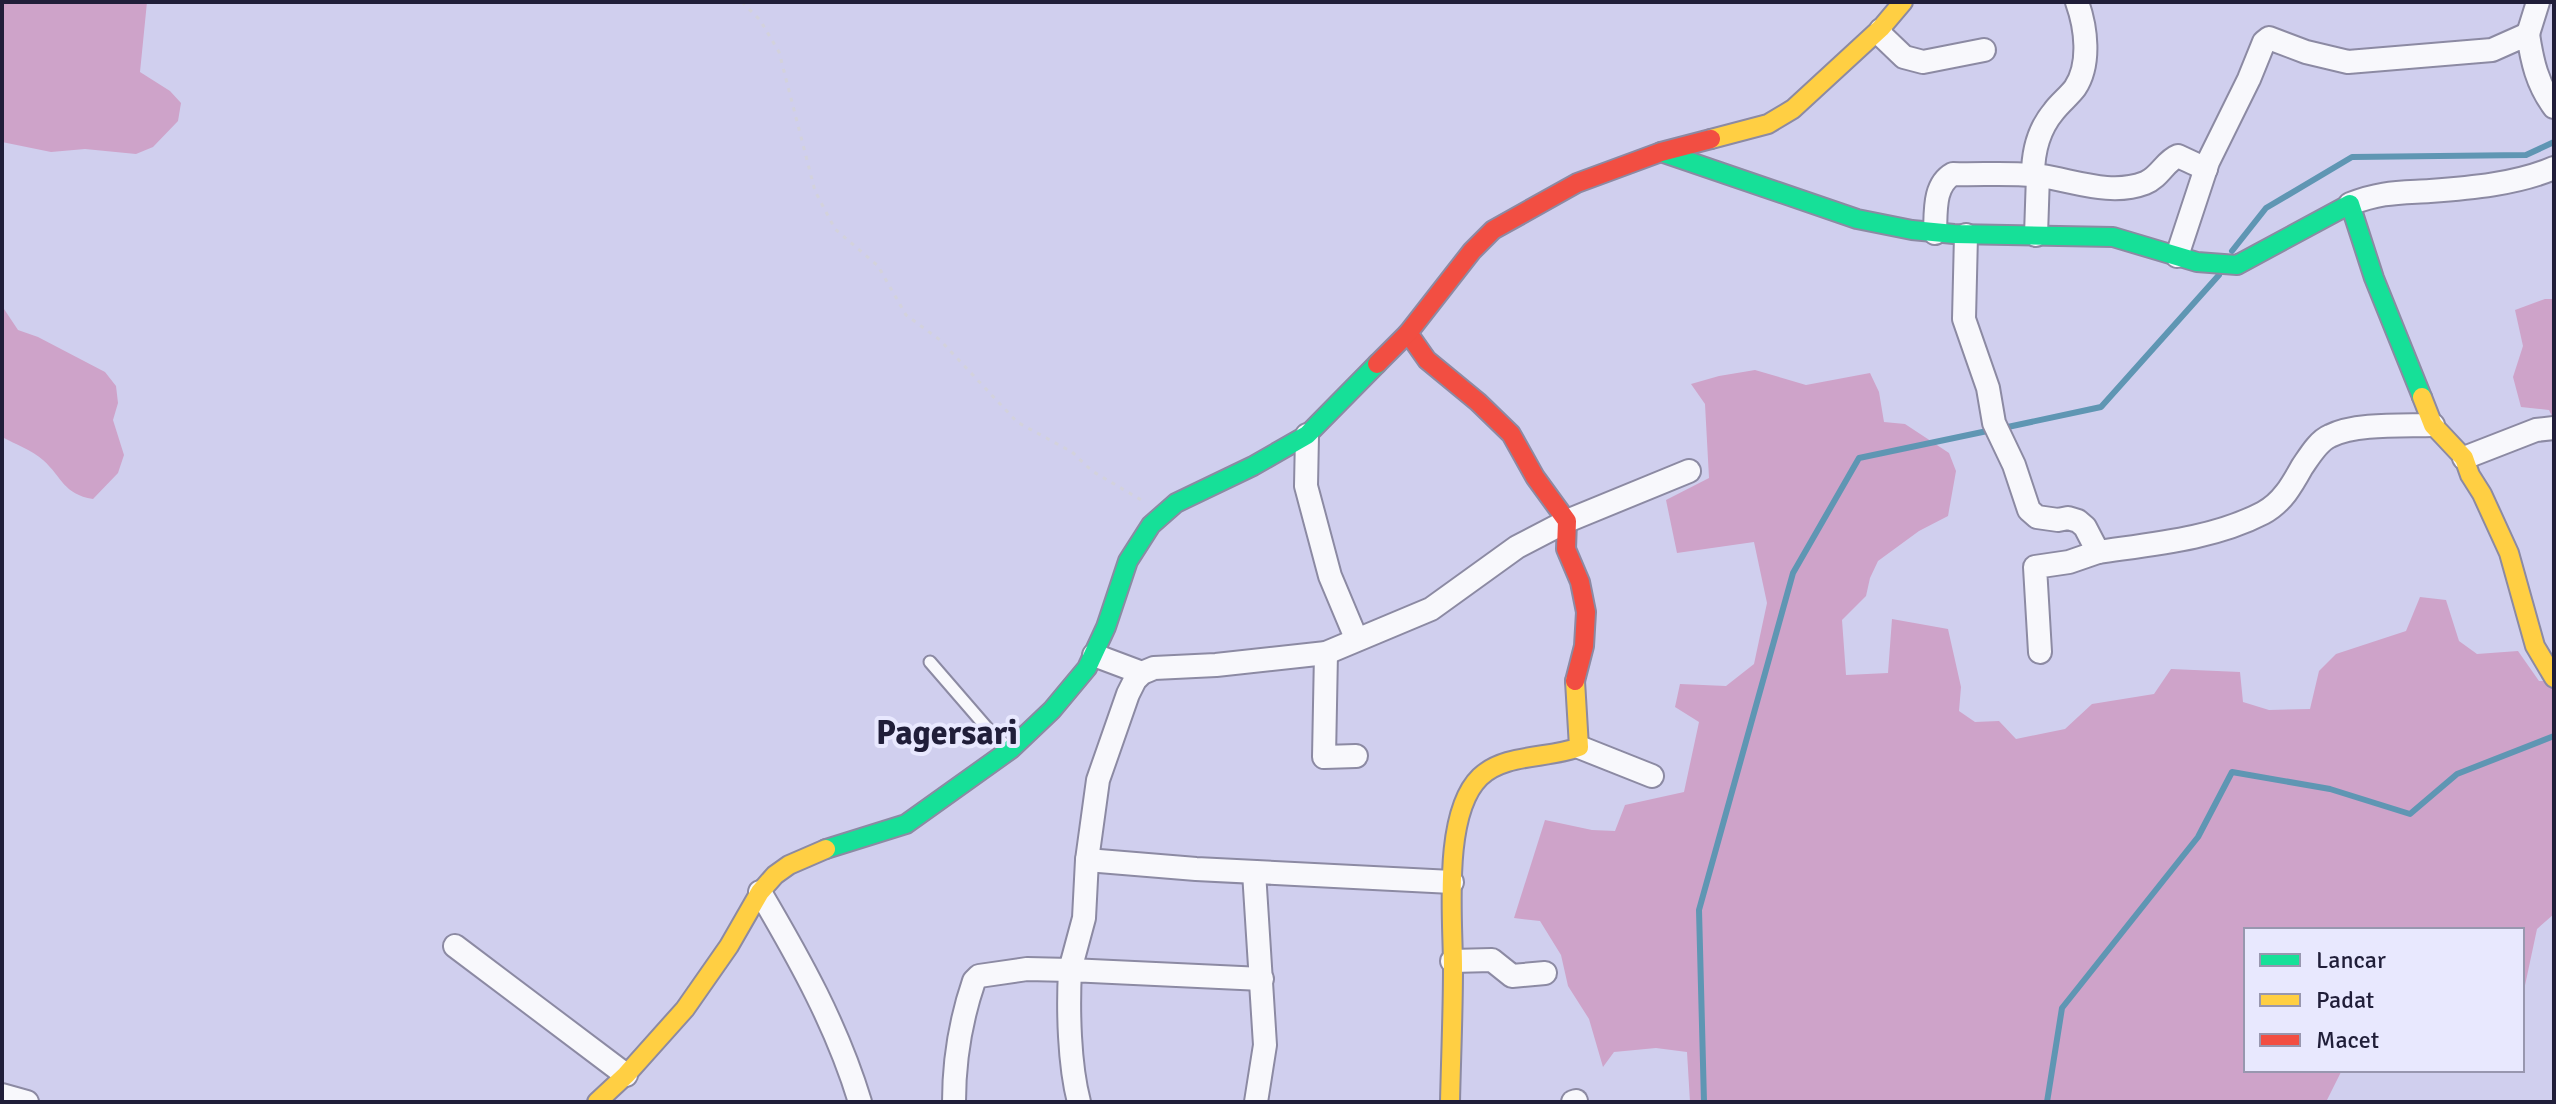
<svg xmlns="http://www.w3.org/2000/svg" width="2556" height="1104" viewBox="0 0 2556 1104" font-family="Signika,sans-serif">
	<rect width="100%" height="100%" fill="#d0cfee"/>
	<g fill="#cea3c9">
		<path d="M2 2H147L140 72 170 91 181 103 178 121 153 147 136 154 85 149 51 152 2 142Z"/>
		<path d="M2545 299H2554V420L2549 410 2521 407 2513 377 2523 346 2515 310Z"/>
		<path d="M2 306 18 330 38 337 105 372 116 386 118 403 113 420 124 455 118 473 93 499C63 494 63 478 43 460 32 450 15 444 2 437Z"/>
		<path d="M1755 370 1806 385 1870 373 1879 392 1884 422 1905 424 1949 453 1956 471 1948 516 1919 531 1878 561 1870 578 1866 596 1842 620 1846 675 1888 673 1892 619 1948 629 1961 687 1959 711 1975 722 1999 721 2016 739 2065 729 2092 704 2154 694 2171 669 2240 672 2243 702 2269 710 2310 709 2319 671 2336 654 2406 631 2420 597 2446 600 2459 641 2477 654 2518 651 2539 681H2554V914L2537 929 2524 990 2522 989V930H2246V1070H2342L2326 1102H1690L1687 1052 1656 1048 1614 1052 1603 1067 1589 1019 1568 986 1561 955 1540 921 1514 918 1545 820 1592 830 1615 831 1625 805 1684 792 1699 722 1675 707 1680 684 1726 686 1754 664 1767 603 1754 542 1677 553 1666 500 1709 478 1705 404 1691 384 1719 376Z"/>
	</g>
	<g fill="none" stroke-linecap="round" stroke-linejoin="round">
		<g stroke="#5f96b3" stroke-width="6">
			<path d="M2232 251 2266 208 2352 157 2526 155 2554 142"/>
			<path d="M2003 428 2101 407 2219 275"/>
			<path d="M1704 1102 1699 910 1793 573 1859 458 1992 430"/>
			<path d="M2047 1102 2062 1008 2198 837 2232 772 2330 789 2410 814 2457 774 2554 736"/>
		</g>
		<defs>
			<path id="lane" d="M930 662 994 736 1007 746"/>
			<g id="street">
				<path d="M1881 30 1880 34 1904 57 1923 62 1984 50"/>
				<path d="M2528 34 2538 2"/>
				<path d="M2033 175C2033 151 2038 130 2054 111 2060 103 2069 96 2075 88 2091 64 2086 27 2077 2"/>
				<path d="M2350 204C2381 192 2397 193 2430 191 2471 188 2516 184 2554 168"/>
				<path d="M1935 233C1936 213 1933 185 1953 174 1982 175 2012 172 2041 176 2075 181 2111 196 2145 183 2160 177 2165 161 2178 156L2206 169"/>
				<path d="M1966 235 1964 319 1988 388 1994 423 2014 465 2029 510 2037 517 2058 520 2068 518 2078 521 2085 527 2098 552C2153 544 2213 539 2263 513 2282 503 2292 485 2302 467 2309 457 2318 441 2330 436 2356 423 2403 426 2433 425"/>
				<path d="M2036 235 2038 175"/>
				<path d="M2177 256 2208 162 2249 79 2264 42 2269 38 2306 52 2348 62 2492 50 2528 34C2532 61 2537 84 2554 107"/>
				<path d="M1307 435 1306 486 1330 576 1356 638"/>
				<path d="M2464 458 2536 430 2554 428"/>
				<path d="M2040 652 2035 567 2069 562 2098 552"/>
				<path d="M1326 653 1324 757 1356 756"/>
				<path d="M1094 655 1142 673"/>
				<path d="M1579 747 1652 776"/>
				<path d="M1087 860 1196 869 1452 882"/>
				<path d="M1254 872 1265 1045 1256 1102"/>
				<path d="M760 892C800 960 837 1026 860 1102"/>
				<path d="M455 946 626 1075"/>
				<path d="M1452 961 1492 960 1512 976 1545 973"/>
				<path d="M2 1095 27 1102"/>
				<path d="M954 1102C954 1062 961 1019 974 981L979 976 1027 969 1070 970 1084 918 1087 860 1098 780 1128 694 1135 680 1142 673 1154 668 1216 665 1326 653 1431 609 1517 547 1567 521 1689 471"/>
				<path d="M1079 1102C1069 1064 1068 1009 1070 970L1262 979"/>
				<path d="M1573 1102 1576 1101"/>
			</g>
			<g id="fast">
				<path d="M1661 152 1857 219 1912 230 1954 234 2113 237 2197 262 2237 265 2350 204 2374 278 2422 397"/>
				<path d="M826 849 906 824 1011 749 1052 710 1087 668 1106 627 1128 561 1151 525 1176 503 1253 466 1307 435 1377 364"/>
			</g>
			<g id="slow">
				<path d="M1711 139 1768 124 1793 109 1881 28 1903 2"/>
				<path d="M2422 397 2433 425 2464 458 2470 475 2482 494 2509 553 2535 646 2554 678"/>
				<path d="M597 1102 626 1075 685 1009 729 946 760 892 775 875 789 865 826 849"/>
				<path d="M1450 1102C1451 1057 1453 1012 1453 967 1453 918 1442 814 1480 777 1505 753 1549 759 1579 747L1575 681"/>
			</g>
			<g id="jam">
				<path d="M1408 333 1427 360 1478 402 1511 434 1535 477 1567 521 1566 549 1580 582 1586 612 1584 646 1575 681"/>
				<path d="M1377 364 1408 333 1472 251 1493 230 1577 183 1661 152 1711 139"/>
			</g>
		</defs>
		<use href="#lane" stroke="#8c8aa3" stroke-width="15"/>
		<use href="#street" stroke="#8c8aa3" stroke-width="26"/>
		<use href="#fast" stroke="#8c8aa3" stroke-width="22"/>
		<use href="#slow" stroke="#8c8aa3" stroke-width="22"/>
		<use href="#jam" stroke="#8c8aa3" stroke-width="22"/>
		<path stroke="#d3d2dc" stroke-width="3" stroke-dasharray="4 6" stroke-linecap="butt" d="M742 2 760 20 779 52 815 191 835 229 878 266 906 315 940 340 1017 422 1072 452 1092 471 1143 501"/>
		<use href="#lane" stroke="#f8f8fc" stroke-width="11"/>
		<use href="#street" stroke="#f8f8fc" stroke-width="22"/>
		<use href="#fast" stroke="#16e098" stroke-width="18"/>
		<use href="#slow" stroke="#ffcf43" stroke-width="18"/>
		<use href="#jam" stroke="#f24e42" stroke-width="18"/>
	</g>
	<g text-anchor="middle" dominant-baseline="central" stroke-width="8" stroke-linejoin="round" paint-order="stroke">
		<g font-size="34" font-weight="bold" fill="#201e39" stroke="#e8e8fe">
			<text x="947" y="733">Pagersari</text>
		</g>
	</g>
	<rect width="2556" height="1104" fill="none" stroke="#201e39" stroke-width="8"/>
	<rect x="2244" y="928" width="280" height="144" fill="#e8e8fe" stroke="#9897af" stroke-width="2"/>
	<rect x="2260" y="954" width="40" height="12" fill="#16e098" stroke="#9897af" stroke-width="2"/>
	<text x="2316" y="968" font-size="24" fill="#201e39">Lancar</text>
	<rect x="2260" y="994" width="40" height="12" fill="#ffcf43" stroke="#9897af" stroke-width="2"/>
	<text x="2316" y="1008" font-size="24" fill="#201e39">Padat</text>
	<rect x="2260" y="1034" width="40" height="12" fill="#f24e42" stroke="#9897af" stroke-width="2"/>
	<text x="2316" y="1048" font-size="24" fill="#201e39">Macet</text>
</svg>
